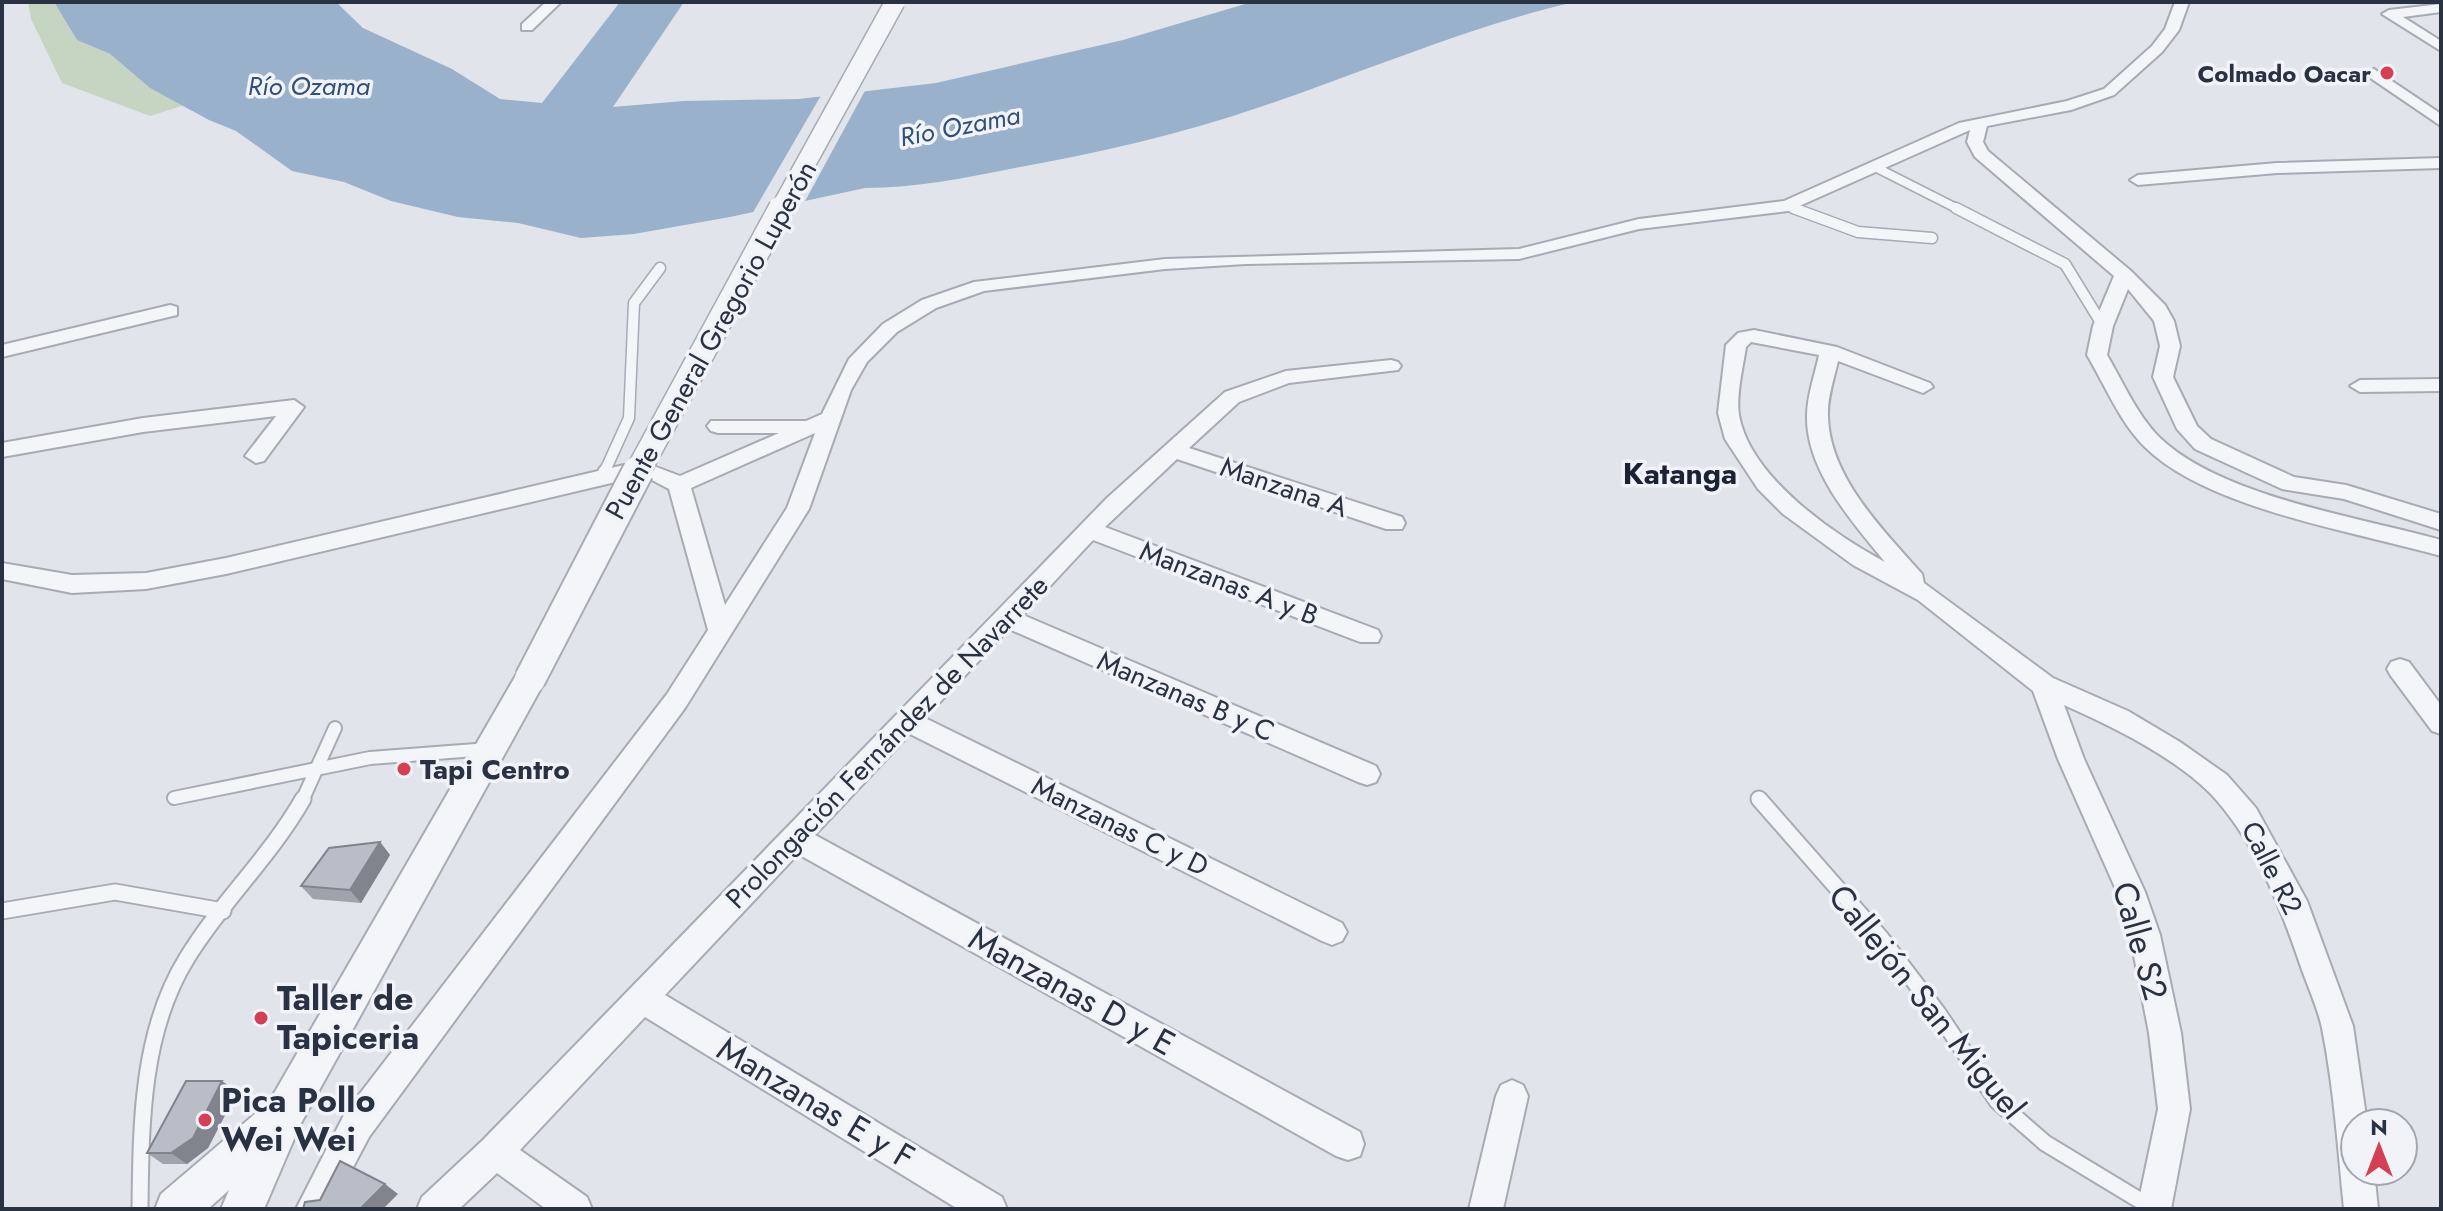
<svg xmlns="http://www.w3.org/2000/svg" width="2443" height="1211" viewBox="0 0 2443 1211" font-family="Jost,sans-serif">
	<rect width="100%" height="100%" fill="#e1e4ea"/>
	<path fill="#c6d5c2" d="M28 2H54L77 40 110 54 150 88 185 105 150 116 62 83 31 19Z"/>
	<path fill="#9ab1cc" d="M54 2H336L363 28 452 69 500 99 542 103 620 2H684L613 107 683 101 799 99 936 83 1123 40 1252 2H1574C1467 27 1367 71 1263 106 1183 134 1098 153 1015 168 965 178 916 188 865 188L730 217 634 234 581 238 518 223 458 217 391 201 344 182 292 171 236 131 209 120 150 88 110 54 77 40Z"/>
	<path fill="#e1e4ea" d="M867 87 803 205 751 216 823 92Z"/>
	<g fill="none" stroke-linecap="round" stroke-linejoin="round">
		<defs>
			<g id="service-far3">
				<path d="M1877 168 1960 210"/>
				<path d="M1788 206 1798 210"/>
			</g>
			<g id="service-far2">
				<path d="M1793 208 1858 232 1932 238"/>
				<path d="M1956 208 2065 264 2103 326"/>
				<path d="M604 473 629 418 634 303 660 268"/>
			</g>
			<g id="service-far1">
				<path d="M602 477 605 471"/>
				<path d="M174 798 370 758 489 749"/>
				<path d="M302 801 335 728"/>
			</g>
			<g id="service">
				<path d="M1759 799 1881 938 1938 1013 1997 1101 2045 1143 2154 1209"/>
				<path d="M2 911 115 892 223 911"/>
				<path d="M140 1209C141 1125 141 1032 187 958 221 902 270 857 303 799"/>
			</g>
			<g id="minor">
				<path d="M546 2H561L532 30H522V24Z"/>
				<path d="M2175 2H2189L2179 30 2162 52 2114 95 2071 110 1987 126 1983 142 1988 151 2131 271 2165 305 2174 321 2180 346 2173 377 2197 426 2211 439 2294 477 2346 485 2441 514V530L2344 499 2282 489 2195 449 2177 429 2153 377 2160 346 2154 321 2128 289 2113 326 2107 355C2123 382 2137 415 2160 438 2222 497 2359 517 2441 540V556C2356 532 2209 509 2146 448 2120 423 2105 385 2087 355L2093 326 2114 276 1975 157 1967 142 1970 130 1788 211 1639 229 1519 259 1246 264 1165 269 984 291 936 308 897 332 867 362 851 390 809 509 685 708 369 1137 331 1209H296L345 1113 667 694 708 630 669 489 650 479 624 480 226 574 146 589 72 593 2 579V563L72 575 146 573 226 558 624 465H651L680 476 779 433H718L711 431 707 426 711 421H806L822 414 849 359 883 324 922 300 974 282 1165 259 1519 249 1639 219 1784 201 1959 123 2067 101 2104 89 2152 46 2165 29ZM815 433 787 508 725 605 691 488Z"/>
				<path d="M2441 4V12L2403 17 2441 41V51L2382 14 2389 10Z"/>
				<path d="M2374 69 2441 114V126L2369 77 2366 74Z"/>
				<path d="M2441 158V168L2277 173 2138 185 2130 180 2138 175 2277 163Z"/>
				<path d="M170 305 177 307V315L2 357V345Z"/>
				<path d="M1754 330 1837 347 1930 383 1933 387 1923 393 1838 361C1834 379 1827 398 1828 416 1829 477 1884 531 1922 574L1924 583 2053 678 2128 711 2180 742 2227 775 2256 808 2307 901 2353 1026 2367 1123H2355V1171H2374L2378 1209H2344C2338 1150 2334 1088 2322 1028 2318 1009 2309 989 2302 970 2281 908 2256 842 2210 793 2173 756 2111 726 2064 705L2084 759 2145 892 2160 935 2181 1033 2190 1109 2171 1209H2137L2158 1109 2149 1033 2130 935 2117 892 2058 759 2033 691 1918 600 1853 565 1783 514 1758 489 1725 439 1718 413 1726 345 1738 333ZM1751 342 1819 355C1815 375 1807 395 1807 416 1806 470 1852 522 1885 562 1833 534 1750 477 1739 415 1736 395 1743 367 1746 347Z"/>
				<path d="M1391 360 1398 362 1401 366 1398 370 1289 383 1239 402 1189 448 1402 517 1405 523 1402 529H1386L1177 459 1105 527 1378 630 1381 636 1378 642H1360L1093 540 1023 615 1376 766 1380 774 1376 782 1367 785 1358 782 1009 629 925 718 1342 923 1347 932 1342 941 1332 945 1322 941 910 734 815 835 1360 1132 1364 1144 1360 1156 1348 1160 1336 1156 798 854 665 995 1002 1197 1007 1209H958L645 1017 520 1150 587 1197 592 1209H546L497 1173 459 1209H417L422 1197 483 1140 1107 498 1225 392 1286 371Z"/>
				<path d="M2441 379V391L2360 392 2350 386 2360 380Z"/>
				<path d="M294 400 304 407 264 461 256 463 245 456 276 416 143 432 2 457V443L143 418Z"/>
				<path d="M2400 659 2409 662 2441 705V734L2432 731 2391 676 2387 669 2391 662Z"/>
				<path d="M1512 1080 1523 1085 1528 1096 1503 1209H1469L1496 1096 1501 1085Z"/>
			</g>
			<path id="tertiary" d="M530 667 541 670 546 679 300 1125 264 1209H221L229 1190 208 1209H155L161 1194 269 1102 519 670Z"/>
		</defs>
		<use href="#service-far3" stroke="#a6abb5" stroke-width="11"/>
		<use href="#service-far2" stroke="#a6abb5" stroke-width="13"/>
		<use href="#service-far1" stroke="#a6abb5" stroke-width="16"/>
		<use href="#service" stroke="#a6abb5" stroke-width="19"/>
		<use href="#minor" stroke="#a6abb5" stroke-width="4"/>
		<use href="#tertiary" stroke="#a6abb5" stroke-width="4"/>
		<use href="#service-far3" stroke="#f4f5f8" stroke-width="8"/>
		<use href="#service-far2" stroke="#f4f5f8" stroke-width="10"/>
		<use href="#service-far1" stroke="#f4f5f8" stroke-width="12"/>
		<use href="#service" stroke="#f4f5f8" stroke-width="15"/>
		<use href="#minor" fill="#f4f5f8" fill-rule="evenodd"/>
		<use href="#tertiary" fill="#f4f5f8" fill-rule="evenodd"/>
		<defs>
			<path id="tertiary-bridge-far2" d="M780 210 895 2"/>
			<path id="tertiary-bridge-far1" d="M637 473 781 208"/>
			<path id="tertiary-bridge" d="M530 679 638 471"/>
		</defs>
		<use href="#tertiary-bridge-far2" stroke="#a6abb5" stroke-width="22" stroke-linecap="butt"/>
		<use href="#tertiary-bridge-far1" stroke="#a6abb5" stroke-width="27" stroke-linecap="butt"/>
		<use href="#tertiary-bridge" stroke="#a6abb5" stroke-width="34" stroke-linecap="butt"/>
		<use href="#tertiary-bridge-far2" stroke="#f4f5f8" stroke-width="19"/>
		<use href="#tertiary-bridge-far1" stroke="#f4f5f8" stroke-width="24"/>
		<use href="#tertiary-bridge" stroke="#f4f5f8" stroke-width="30"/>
	</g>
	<g fill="#9ea3ac">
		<path d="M380 842 390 855 361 903 313 899 301 886Z"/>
		<path d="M237 1092 208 1148 187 1164H163L147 1153Z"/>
	</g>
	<g fill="#81848c">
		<path d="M380 842 390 855 361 903 350 890Z"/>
		<path d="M222 1081 237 1092 208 1148 187 1164 171 1153Z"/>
		<path d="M385 1184 398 1194 383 1209H360Z"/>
	</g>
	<g fill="#b8bdc8" stroke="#81848c" stroke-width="2">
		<path d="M380 842 350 890 301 886 329 848Z"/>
		<path d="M186 1081H222L193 1138 171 1153H147Z"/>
		<path d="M340 1161 385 1184 360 1209H303L305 1202 320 1200Z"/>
	</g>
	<g fill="#d63f53" stroke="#f1f3f8" stroke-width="3">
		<circle cx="2387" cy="73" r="8"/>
		<circle cx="404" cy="769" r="8"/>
		<circle cx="261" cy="1018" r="8"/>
		<circle cx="205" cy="1120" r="8"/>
	</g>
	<g text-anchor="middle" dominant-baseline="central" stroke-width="7" stroke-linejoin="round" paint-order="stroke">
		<g font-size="24" font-weight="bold" fill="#283243" stroke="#f1f3f8" text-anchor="end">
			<text x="2371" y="73">Colmado Oacar</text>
		</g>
		<g font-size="26" font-style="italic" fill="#304f7a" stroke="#f1f3f8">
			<text x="309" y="86">Río Ozama</text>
			<text transform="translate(960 126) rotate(-11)">Río Ozama</text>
		</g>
		<g font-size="28" fill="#283243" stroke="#f1f3f8">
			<text transform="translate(711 340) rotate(-61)">Puente General Gregorio Luperón</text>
			<text transform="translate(1284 487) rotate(19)">Manzana A</text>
			<text transform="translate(1229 583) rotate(21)">Manzanas A y B</text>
			<text transform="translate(1186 696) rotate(23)">Manzanas B y C</text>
			<text transform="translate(887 742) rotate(-46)">Prolongación Fernández de Navarrete</text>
			<text transform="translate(1120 826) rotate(26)">Manzanas C y D</text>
			<text transform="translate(2272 868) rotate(63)">Calle R2</text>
		</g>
		<g font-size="28" font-weight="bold" fill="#283243" stroke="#f1f3f8" text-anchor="start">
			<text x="420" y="769">Tapi Centro</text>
		</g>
		<g font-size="30" font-weight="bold" fill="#1a2334" stroke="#f1f3f8">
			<text x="1680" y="473">Katanga</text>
		</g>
		<g font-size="34" fill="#283243" stroke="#f1f3f8">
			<text transform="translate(2140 941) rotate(74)">Calle S2</text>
			<text transform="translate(1072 991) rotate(29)">Manzanas D y E</text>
			<text transform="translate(1927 1002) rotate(51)">Callejón San Miguel</text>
			<text transform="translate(816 1103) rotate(31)">Manzanas E y F</text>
		</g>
		<g font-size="34" font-weight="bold" fill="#283243" stroke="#f1f3f8" text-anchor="start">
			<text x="277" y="998">Taller de<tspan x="277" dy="39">Tapiceria</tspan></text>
			<text x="221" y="1100">Pica Pollo<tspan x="221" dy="39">Wei Wei</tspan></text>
		</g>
	</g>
	<rect width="2443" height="1211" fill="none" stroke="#283243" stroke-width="8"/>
	<g transform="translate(2379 1147)"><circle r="38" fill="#f1f3f8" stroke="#a1a6b0" stroke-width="2"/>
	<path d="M0-6L14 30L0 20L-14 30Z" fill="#d63f53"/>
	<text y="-12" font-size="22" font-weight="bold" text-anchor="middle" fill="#283243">N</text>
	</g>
</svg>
